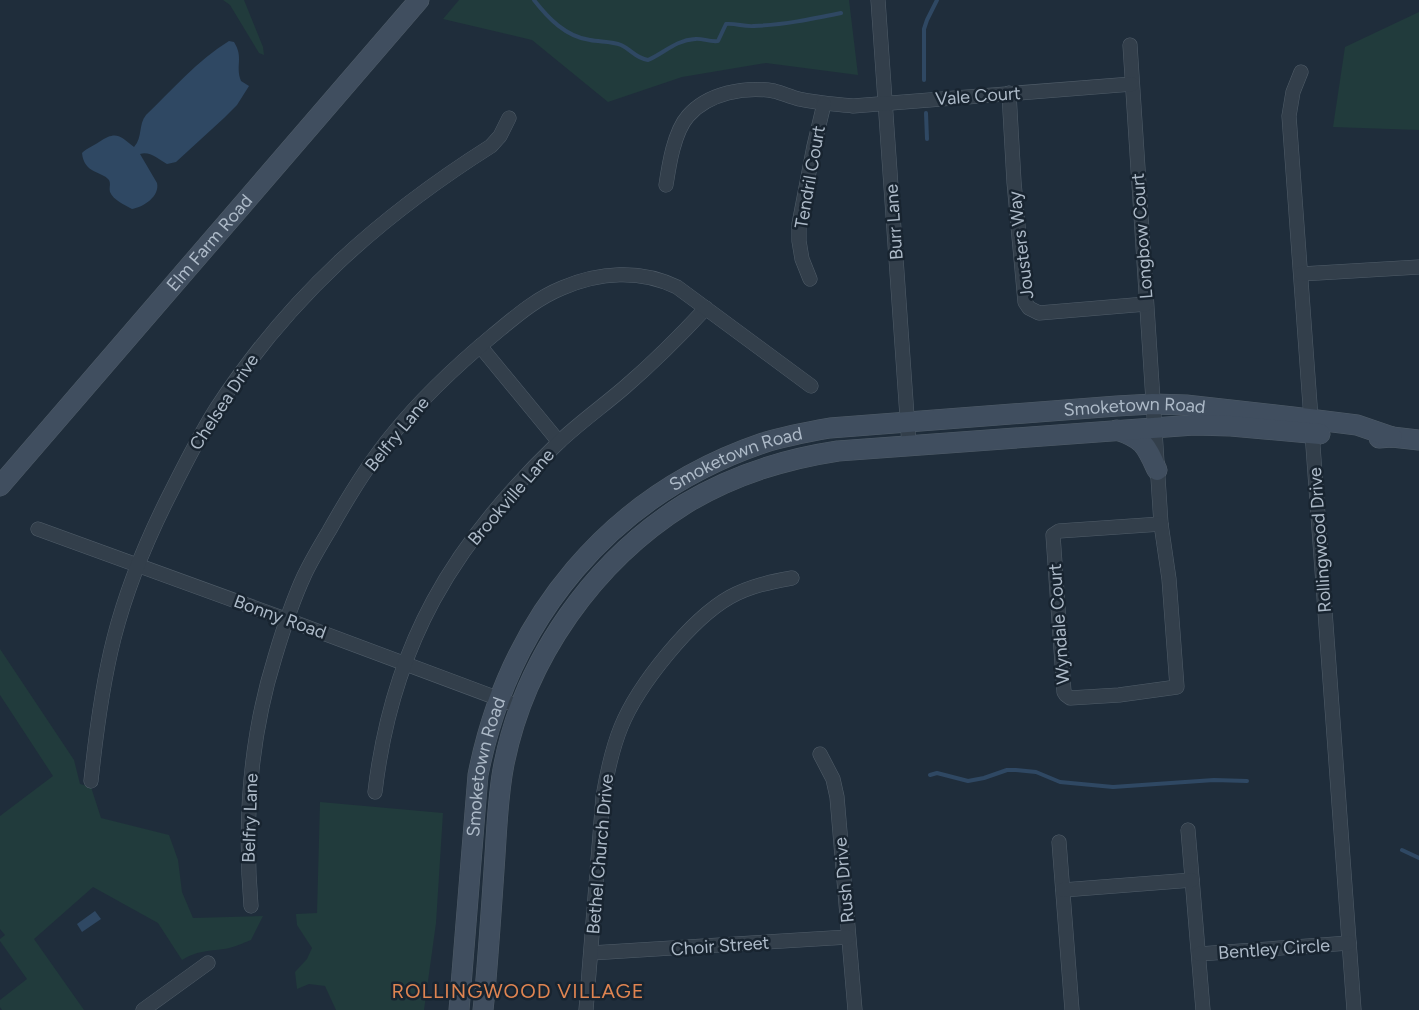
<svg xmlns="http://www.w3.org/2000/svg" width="1419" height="1010" viewBox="0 0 1419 1010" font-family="Figtree,sans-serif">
	<rect width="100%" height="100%" fill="#1f2d3b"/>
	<g fill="#213b3c">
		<path d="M223 0H244L263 47 264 55 259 53 230 5Z"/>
		<path d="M459 0H849L858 75 766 63 682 77 608 102 532 40 443 19Z"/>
		<path d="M1419 12V130L1333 127 1345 47Z"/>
		<path d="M0 649 74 760 80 784 91 787 101 818 169 835 178 860 182 892 193 918 263 916 251 940C243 943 233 948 224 949 208 951 196 951 182 960L158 923 93 887 34 939 84 1010H2L0 1007V1000L27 979 0 941V939L5 935 0 929V816L53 776 0 695Z"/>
		<path d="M320 802 443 813 436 923 424 1010H336L325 986 309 984 297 989 295 972 307 959 312 948 297 925 296 914 317 913Z"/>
	</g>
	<g fill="#2f4863">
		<path d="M229 41 234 42C244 58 235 65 241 81L249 86 237 105 224 118 176 162 167 164C158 159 150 151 140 154L157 183C160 196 144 207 132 209 125 205 113 200 110 192 109 187 111 184 109 180 102 171 84 174 82 153 87 148 93 146 99 142 116 131 119 135 134 147 143 137 138 125 146 115 173 89 197 61 229 41Z"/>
		<path d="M95 911 101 919 82 932 77 924Z"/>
	</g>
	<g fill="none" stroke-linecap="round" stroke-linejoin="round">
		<g stroke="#2f4863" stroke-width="4">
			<path d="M534 0C548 18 566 37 590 40 600 42 612 41 621 45 632 50 635 58 648 60 664 53 676 40 695 39 702 38 709 42 718 41L726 24C736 23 744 27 754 26 783 25 812 19 841 13"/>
			<path d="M924 80V29L927 20 937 0"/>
			<path d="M926 113 927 139"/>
			<path d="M930 775 937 773 968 781 984 778 1007 770H1016L1036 772 1060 782 1113 787 1214 780 1247 781"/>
			<path d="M1402 850 1419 858"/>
		</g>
		<defs>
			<g id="street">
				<path d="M878 0 909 445"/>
				<path d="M1130 45 1161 524"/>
				<path d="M1301 72 1293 92 1289 116 1354 1010"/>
				<path d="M1009 93 1014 182 1025 302 1029 308 1039 313 1146 304"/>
				<path d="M666 185C669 165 674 132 688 116 708 93 745 86 774 91 782 93 791 97 799 99 817 103 835 104 853 106L1132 84"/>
				<path d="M1301 274 1419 267"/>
				<path d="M810 279 802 259 799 241V224L814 146 824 104"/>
				<path d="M480 346 559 442"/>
				<path d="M1161 524 1169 579 1177 687 1119 695 1070 698 1066 695 1064 692 1053 535 1059 531Z"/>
				<path d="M38 529 288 620 521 707"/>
				<path d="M820 754 833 779 837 797 855 1010"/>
				<path d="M91 781C96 733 102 685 114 638 127 587 147 539 171 492 185 464 199 436 216 409 289 297 379 217 491 146L500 136 509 118"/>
				<path d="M375 792C392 645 453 544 558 443 579 423 603 406 625 387 654 362 680 336 706 308"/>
				<path d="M1188 830 1203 1010"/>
				<path d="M1059 842 1072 1010"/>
				<path d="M1063 890 1192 880"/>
				<path d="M251 906C244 822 250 737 275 657 283 630 292 602 304 576 311 561 320 546 329 531 347 499 368 464 392 435 421 399 456 366 492 336 514 318 535 299 562 288 599 272 640 269 677 287L811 386"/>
				<path d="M591 953 848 937"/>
				<path d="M1199 954 1349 943"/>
				<path d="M143 1010 208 963"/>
				<path d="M586 1010 603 797C607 773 612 749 621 727 638 685 691 619 730 597 750 586 770 582 792 578"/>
			</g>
			<g id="secondary">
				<path d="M1117 430C1144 439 1146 446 1157 470"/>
				<path d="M1379 438 1392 437 1419 440"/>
				<path id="s1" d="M0 486 419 0"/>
				<path id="s2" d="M459 1010 478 775C509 618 610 495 763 443 785 436 807 432 830 428L1117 406 1153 404 1186 405 1293 417 1357 425 1392 437"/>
				<path d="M483 1010 485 991C489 946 492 900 495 855 497 825 498 794 504 764 525 658 594 561 685 504 731 476 785 459 838 451L1194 425 1231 426 1320 434"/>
			</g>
		</defs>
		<use href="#street" stroke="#505d69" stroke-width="15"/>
		<use href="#secondary" stroke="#505d69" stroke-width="21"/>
		<use href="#street" stroke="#333f4b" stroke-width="14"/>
		<use href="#secondary" stroke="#404e5f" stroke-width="20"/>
	</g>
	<g text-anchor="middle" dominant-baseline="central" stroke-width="5" stroke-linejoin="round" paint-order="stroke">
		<g font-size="18" fill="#adbac8" stroke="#182430">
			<text transform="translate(978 96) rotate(-4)">Vale Court</text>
			<text transform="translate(810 177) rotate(-80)">Tendril Court</text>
			<text transform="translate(894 222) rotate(-94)">Burr Lane</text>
			<text transform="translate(1142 236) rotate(-94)">Longbow Court</text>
			<text stroke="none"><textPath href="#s1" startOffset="321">Elm Farm Road</textPath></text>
			<text transform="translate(1021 245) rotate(-97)">Jousters Way</text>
			<text transform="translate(224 402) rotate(-57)">Chelsea Drive</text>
			<text stroke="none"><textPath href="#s2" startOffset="1069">Smoketown Road</textPath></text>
			<text transform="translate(397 434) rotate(-51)">Belfry Lane</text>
			<text stroke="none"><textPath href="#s2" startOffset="664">Smoketown Road</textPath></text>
			<text transform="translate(511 497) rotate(-49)">Brookville Lane</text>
			<text transform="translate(1320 540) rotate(-94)">Rollingwood Drive</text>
			<text transform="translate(280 617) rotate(20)">Bonny Road</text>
			<text transform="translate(1059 624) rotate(-94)">Wyndale Court</text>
			<text stroke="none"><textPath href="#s2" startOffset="245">Smoketown Road</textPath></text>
			<text transform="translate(250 818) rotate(-88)">Belfry Lane</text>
			<text transform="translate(600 854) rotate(-85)">Bethel Church Drive</text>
			<text transform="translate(844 880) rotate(-95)">Rush Drive</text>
			<text transform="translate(720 946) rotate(-4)">Choir Street</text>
			<text transform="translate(1274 949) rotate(-4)">Bentley Circle</text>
		</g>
		<g font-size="20" letter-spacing="1" fill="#df8451" stroke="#182430">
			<text x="518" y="991">ROLLINGWOOD VILLAGE</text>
		</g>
	</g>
</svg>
